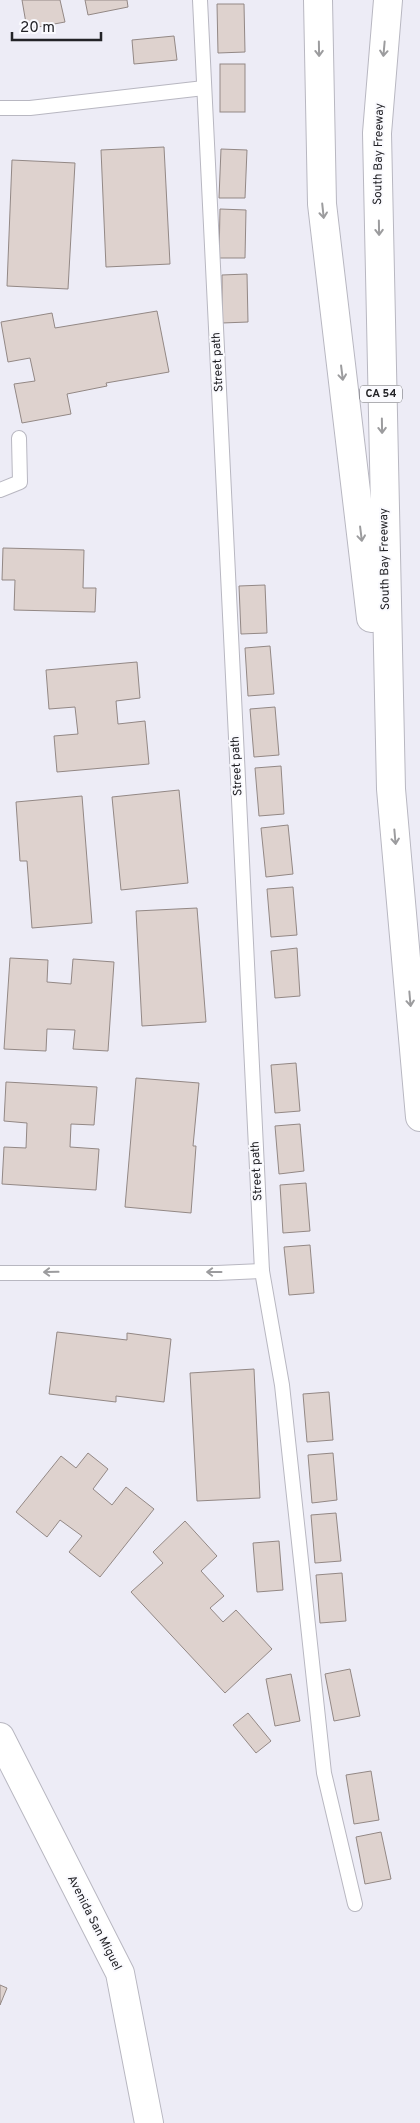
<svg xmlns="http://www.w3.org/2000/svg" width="420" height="2123" viewBox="0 0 420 2123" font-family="Overpass,sans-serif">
	<rect width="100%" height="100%" fill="#edecf6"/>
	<g fill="#ded2ce" stroke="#938885">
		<path d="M22 0H60L65 22 27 29Z"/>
		<path d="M85 0H127L128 7 88 15Z"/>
		<path d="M217 4H244L245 52 218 53Z"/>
		<path d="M174 36 177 60 134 64 132 40Z"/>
		<rect x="220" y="64" width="25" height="48"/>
		<path d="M164 147 170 264 106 267 101 150Z"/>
		<path d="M221 149 247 150 245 198H219Z"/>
		<path d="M12 160 75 163 68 289 7 286Z"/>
		<path d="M220 209 246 210 245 258H219Z"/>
		<path d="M247 274 248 322 222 323V275Z"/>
		<path d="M157 311 169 372 106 383 107 386 67 394 71 414 22 423 14 384 35 381 30 358 8 362 1 322 52 313 55 328Z"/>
		<path d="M3 548 84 550 83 588H96L95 612 14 610 15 580H2Z"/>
		<path d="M265 585 267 633 241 634 239 586Z"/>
		<path d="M270 646 274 694 248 696 245 648Z"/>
		<path d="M137 662 140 698 116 701 118 724 145 721 149 764 57 772 54 736 78 734 75 707 49 709 46 670Z"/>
		<path d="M275 707 279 755 254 757 250 709Z"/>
		<path d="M281 766 284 814 259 816 255 768Z"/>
		<path d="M179 790 188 883 121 890 112 797Z"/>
		<path d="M82 796 92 923 32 928 27 861H20L16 802Z"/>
		<path d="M288 825 293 874 266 877 261 828Z"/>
		<path d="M293 887 297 935 271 937 267 889Z"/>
		<path d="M197 908 206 1022 142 1026 136 911Z"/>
		<path d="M297 948 300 996 275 998 271 951Z"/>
		<path d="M10 958 48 960 47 982 71 984 73 959 114 962 108 1051 73 1049 75 1030 47 1029 46 1051 4 1049Z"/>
		<path d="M296 1063 300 1111 275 1113 271 1065Z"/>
		<path d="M136 1078 199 1083 193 1146H196L191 1213 125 1207Z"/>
		<path d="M6 1082 97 1087 94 1125 71 1124 70 1147 99 1149 96 1190 2 1184 4 1147 26 1148 27 1123 4 1121Z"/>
		<path d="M300 1124 304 1171 279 1174 275 1126Z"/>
		<path d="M306 1183 310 1231 283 1233 280 1185Z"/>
		<path d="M310 1245 314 1293 289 1295 284 1247Z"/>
		<path d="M57 1332 127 1340V1333L171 1339 164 1402 116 1396V1402L49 1394Z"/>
		<path d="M254 1369 260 1498 197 1501 190 1373Z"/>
		<path d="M329 1392 333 1440 307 1442 303 1394Z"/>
		<path d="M88 1453 108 1469 93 1489 112 1505 126 1487 154 1509 100 1577 69 1552 82 1536 60 1520 47 1537 16 1512 61 1456 76 1468Z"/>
		<path d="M333 1453 337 1500 312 1503 308 1455Z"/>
		<path d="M336 1513 341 1561 315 1563 311 1515Z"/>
		<path d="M185 1521 217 1556 201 1571 224 1596 210 1608 223 1622 236 1610 272 1649 225 1693 131 1592 163 1563 153 1552Z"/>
		<path d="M279 1541 283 1590 257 1592 253 1543Z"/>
		<path d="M342 1573 346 1621 320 1623 316 1575Z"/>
		<path d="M350 1669 360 1716 334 1721 325 1674Z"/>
		<path d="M291 1674 300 1721 275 1726 266 1679Z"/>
		<path d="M248 1713 271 1741 256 1753 233 1725Z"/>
		<path d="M371 1771 379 1820 354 1824 346 1775Z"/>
		<path d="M381 1832 391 1879 365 1884 356 1837Z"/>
		<path d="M0 1985 7 1988 0 2005Z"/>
	</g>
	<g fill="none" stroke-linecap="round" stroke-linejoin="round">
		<defs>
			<g id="service">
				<path d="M200 0 262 1271 282 1385 324 1773 355 1904"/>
				<path d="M0 108H30L204 88"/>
				<path d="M0 490 20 482 19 438"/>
				<path d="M0 1273H217L262 1271"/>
			</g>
			<path id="minor" d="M0 1737 120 1973 149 2123"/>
			<g id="motorway">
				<path d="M318 0 322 204 371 618"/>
				<path d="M388 0 377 133 391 789 420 1117"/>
			</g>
		</defs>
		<use href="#service" stroke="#b8b7c1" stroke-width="16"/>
		<use href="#minor" stroke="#b8b7c1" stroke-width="30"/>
		<use href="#motorway" stroke="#b8b7c1" stroke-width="30"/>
		<use href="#service" stroke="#fff" stroke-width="14"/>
		<use href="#minor" stroke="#fff" stroke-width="28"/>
		<use href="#motorway" stroke="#fff" stroke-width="28"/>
	</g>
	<defs><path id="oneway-shaft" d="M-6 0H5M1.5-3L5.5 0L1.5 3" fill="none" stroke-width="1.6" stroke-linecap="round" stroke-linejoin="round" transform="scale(1.25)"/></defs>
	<g stroke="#9c9c9e">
		<use href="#oneway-shaft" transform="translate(319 49) rotate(89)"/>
		<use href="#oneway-shaft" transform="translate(384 49) rotate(95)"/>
		<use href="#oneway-shaft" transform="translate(323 211) rotate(84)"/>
		<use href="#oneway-shaft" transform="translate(379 228) rotate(89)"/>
		<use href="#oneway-shaft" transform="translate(342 373) rotate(83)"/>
		<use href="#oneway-shaft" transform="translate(382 426) rotate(89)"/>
		<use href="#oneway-shaft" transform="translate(361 534) rotate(83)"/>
		<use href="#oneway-shaft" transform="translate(395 837) rotate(85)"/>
		<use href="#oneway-shaft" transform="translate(410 999) rotate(85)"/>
		<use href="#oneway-shaft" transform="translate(51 1272) rotate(179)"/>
		<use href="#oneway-shaft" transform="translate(214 1272) rotate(180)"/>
	</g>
	<g text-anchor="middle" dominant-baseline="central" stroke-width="4" stroke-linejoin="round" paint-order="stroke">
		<rect fill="#fafafe" stroke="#646468" stroke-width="1" x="360" y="385.5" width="42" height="17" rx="4"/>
		<g font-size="11" font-weight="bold" fill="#232327">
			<text x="381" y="394">CA 54</text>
		</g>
		<g font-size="12" fill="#232327" stroke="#fafafe">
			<text transform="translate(379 154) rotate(-89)">South Bay Freeway</text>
			<text transform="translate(218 362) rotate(-93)">Street path</text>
			<text transform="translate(385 559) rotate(-91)">South Bay Freeway</text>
			<text transform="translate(237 766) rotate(-93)">Street path</text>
			<text transform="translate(257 1171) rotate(-93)">Street path</text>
			<text transform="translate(94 1923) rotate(63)">Avenida San Miguel</text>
		</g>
	</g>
	<path d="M12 32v8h89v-8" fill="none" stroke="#232327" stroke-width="2.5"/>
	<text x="20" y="32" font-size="15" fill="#232327" stroke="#fafafe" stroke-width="4" paint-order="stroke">20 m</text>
</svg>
